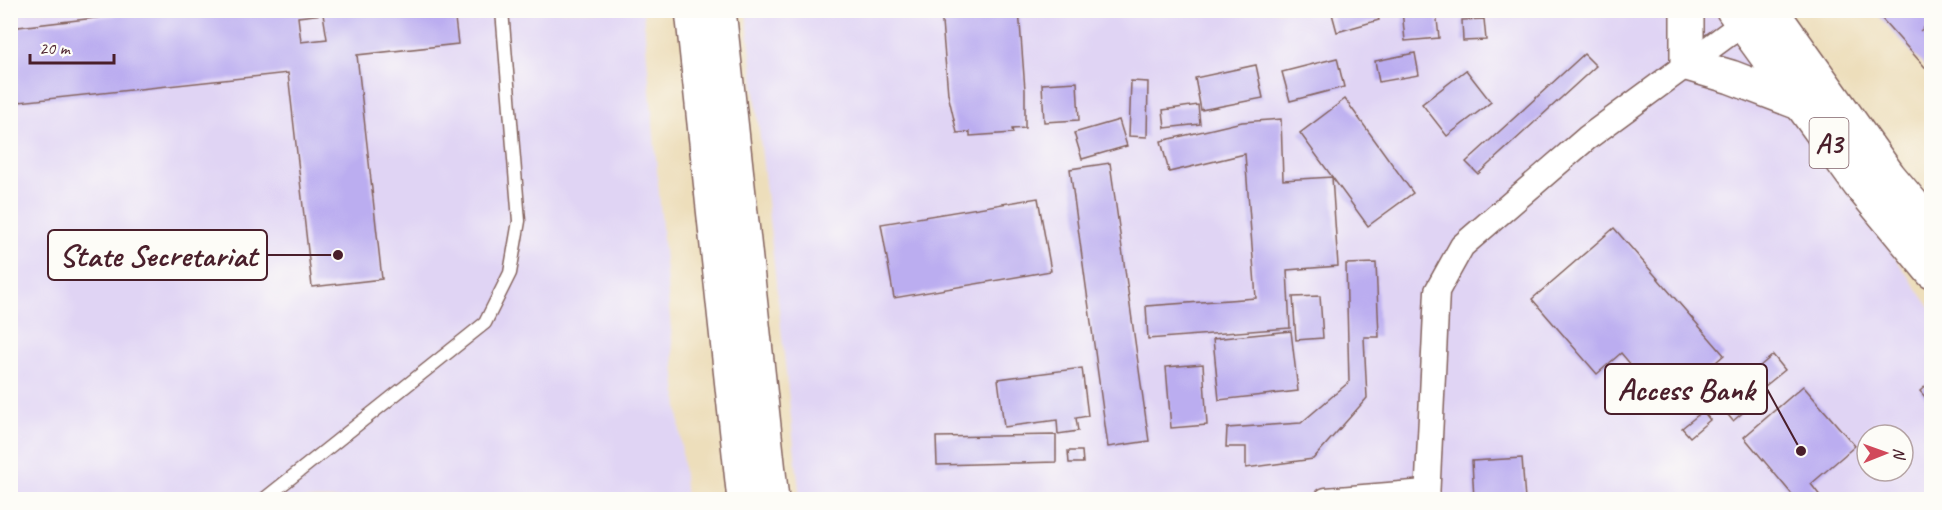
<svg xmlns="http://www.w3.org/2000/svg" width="1942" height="510" viewBox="0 0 1942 510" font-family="Caveat,sans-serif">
	<rect width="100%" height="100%" fill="#fdfcf7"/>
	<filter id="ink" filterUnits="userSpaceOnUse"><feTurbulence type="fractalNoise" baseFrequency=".0167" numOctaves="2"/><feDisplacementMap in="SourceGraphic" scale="12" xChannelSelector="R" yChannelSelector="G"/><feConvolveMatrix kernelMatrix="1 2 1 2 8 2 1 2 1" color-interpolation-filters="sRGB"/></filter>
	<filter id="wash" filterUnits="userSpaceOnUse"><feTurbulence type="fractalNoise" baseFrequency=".008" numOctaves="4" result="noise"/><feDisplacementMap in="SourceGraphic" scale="24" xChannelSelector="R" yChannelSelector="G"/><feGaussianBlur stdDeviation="1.35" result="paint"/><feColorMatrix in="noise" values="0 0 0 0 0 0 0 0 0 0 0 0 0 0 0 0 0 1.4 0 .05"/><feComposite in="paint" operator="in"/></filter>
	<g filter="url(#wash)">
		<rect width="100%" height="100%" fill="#eddebb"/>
		<g fill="#e0d4f4" fill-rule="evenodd">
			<path d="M10 11H643L686 499H11Z"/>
			<path d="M746 11H1723L1931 309V499H800ZM1867 435H1903V471H1867Z"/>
		</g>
		<g id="blocks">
			<g fill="#bbadf0" fill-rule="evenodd">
				<path d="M163 10H454L458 44 357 55 382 279 312 287 288 73 10 103V28ZM323 14 327 39 301 42 298 17Z"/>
				<path d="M941 10H1019L1025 90V128L1012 129 1013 133 970 136V132L957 133 948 94Z"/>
				<path d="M1331 10H1376L1379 20 1337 32Z"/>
				<path d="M1402 10H1436L1439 38 1405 41Z"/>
				<path d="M1874 10H1932V21L1920 31 1932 22V75Z"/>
				<path d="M1484 19 1486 40 1463 41 1462 20Z"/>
				<path d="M1415 53 1419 75 1379 82 1375 61Z"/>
				<path d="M1584 54 1596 66 1478 174 1466 162Z"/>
				<path d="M1337 58 1344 87 1290 101 1282 72Z"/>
				<path d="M1256 65 1263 98 1201 110 1195 78Z"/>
				<path d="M1466 70 1491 102 1447 136 1422 104Z"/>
				<path d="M1131 81 1148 82 1147 137 1129 136Z"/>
				<path d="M1077 82 1079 120 1044 122 1042 84Z"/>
				<path d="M1345 99 1413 193 1368 226 1300 133Z"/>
				<path d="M1198 105 1200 124 1165 128 1163 110Z"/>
				<path d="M1281 119 1283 180 1332 177 1338 266 1287 270 1290 328 1148 339 1146 306 1256 298 1245 154 1169 172 1161 141 1242 122Z"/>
				<path d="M1119 120 1127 146 1082 159 1074 133Z"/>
				<path d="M1110 163 1149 441 1108 447 1070 169Z"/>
				<path d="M1038 198 1051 271 894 298 881 224Z"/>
				<path d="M1614 228 1724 355 1666 406 1621 353 1597 374 1532 299Z"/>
				<path d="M1376 263 1379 337H1364L1367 398 1313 459 1246 468V447H1226L1227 428 1301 423 1349 382 1346 264Z"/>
				<path d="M1320 296 1323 338 1296 340 1293 297Z"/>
				<path d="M1291 331 1298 391 1219 400 1213 339Z"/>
				<path d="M1773 355 1785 370 1759 391 1747 377Z"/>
				<path d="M1203 364 1207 425 1171 428 1166 367Z"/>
				<path d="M1082 368 1088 416 1076 418 1078 431 1058 434 1057 420 1004 427 998 379Z"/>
				<path d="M1932 380V405L1920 391Z"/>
				<path d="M1803 386 1855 446 1811 484 1821 497 1818 500H1793L1795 498 1744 437Z"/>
				<path d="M1733 392 1747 409 1733 421 1719 404Z"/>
				<path d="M1703 411 1710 420 1690 437 1682 428Z"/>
				<path d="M1056 435V462L937 465 936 437Z"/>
				<path d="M1068 451H1082L1083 463H1069Z"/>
				<path d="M1522 458 1525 500H1474L1472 461Z"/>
			</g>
		</g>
	</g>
	<g filter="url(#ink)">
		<use href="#blocks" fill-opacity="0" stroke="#83625d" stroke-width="1.5"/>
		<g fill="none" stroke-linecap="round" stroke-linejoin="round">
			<defs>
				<path id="service" d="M263 500 485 323 510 273 519 221 502 10"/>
				<g id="minor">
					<path d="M1326 500 1426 492"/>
					<path d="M1427 500 1437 291 1462 246 1587 138 1742 24"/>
				</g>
				<g id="primary">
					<path d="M692 10 744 500"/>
					<path d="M719 10 772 500"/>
				</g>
				<g id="trunk">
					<path d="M1687 10V64L1731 77 1799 103"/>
					<path d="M1733 10 1859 184 1932 272"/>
					<path d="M1771 10 1889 176 1932 227"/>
				</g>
			</defs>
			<use href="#service" stroke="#83625d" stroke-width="15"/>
			<use href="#minor" stroke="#83625d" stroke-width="27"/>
			<use href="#primary" stroke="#83625d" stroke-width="36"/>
			<use href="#trunk" stroke="#83625d" stroke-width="36"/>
			<use href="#service" stroke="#fff" stroke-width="12"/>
			<use href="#minor" stroke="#fff" stroke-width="24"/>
			<use href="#primary" stroke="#fff" stroke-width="33"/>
			<use href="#trunk" stroke="#fff" stroke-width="33"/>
		</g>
	</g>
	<g text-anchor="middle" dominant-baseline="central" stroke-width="4.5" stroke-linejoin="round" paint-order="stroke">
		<rect fill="#fdfcf7" stroke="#806168" stroke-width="1.5" x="1809.5" y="118" width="39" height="50" rx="4.5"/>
		<g font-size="28" font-weight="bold" fill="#4a1f2b">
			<text x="1829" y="143">A3</text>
		</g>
	</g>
	<path fill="none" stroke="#4a1f2b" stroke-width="2" d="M338 255L267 255M1801 451L1767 389"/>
	<g fill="#4a1f2b" stroke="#fdfcf7" stroke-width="2">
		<circle cx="338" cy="255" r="6"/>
		<circle cx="1801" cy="451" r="6"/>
	</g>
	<g fill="#fdfcf7" stroke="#4a1f2b" stroke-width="2">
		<rect x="48" y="230" width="219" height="50" rx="6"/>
		<rect x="1605" y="364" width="162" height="50" rx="6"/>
	</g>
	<g font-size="32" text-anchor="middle" font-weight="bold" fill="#4a1f2b">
		<text x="158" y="266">State Secretariat</text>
		<text x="1686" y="400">Access Bank</text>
	</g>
	<rect width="1942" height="510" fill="none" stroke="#fdfcf7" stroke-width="36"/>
	<g transform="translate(1885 453) rotate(89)"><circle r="28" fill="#fdfcf7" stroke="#b5a4a5" stroke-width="1.5"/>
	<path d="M0-4.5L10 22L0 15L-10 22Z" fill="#d1495b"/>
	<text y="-9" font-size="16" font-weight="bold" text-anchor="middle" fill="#4a1f2b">N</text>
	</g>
	<path d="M30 54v9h84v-9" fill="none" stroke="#4a1f2b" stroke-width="3"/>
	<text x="39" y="54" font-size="18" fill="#4a1f2b" stroke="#fdfcf7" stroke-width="4.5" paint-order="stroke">20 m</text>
</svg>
